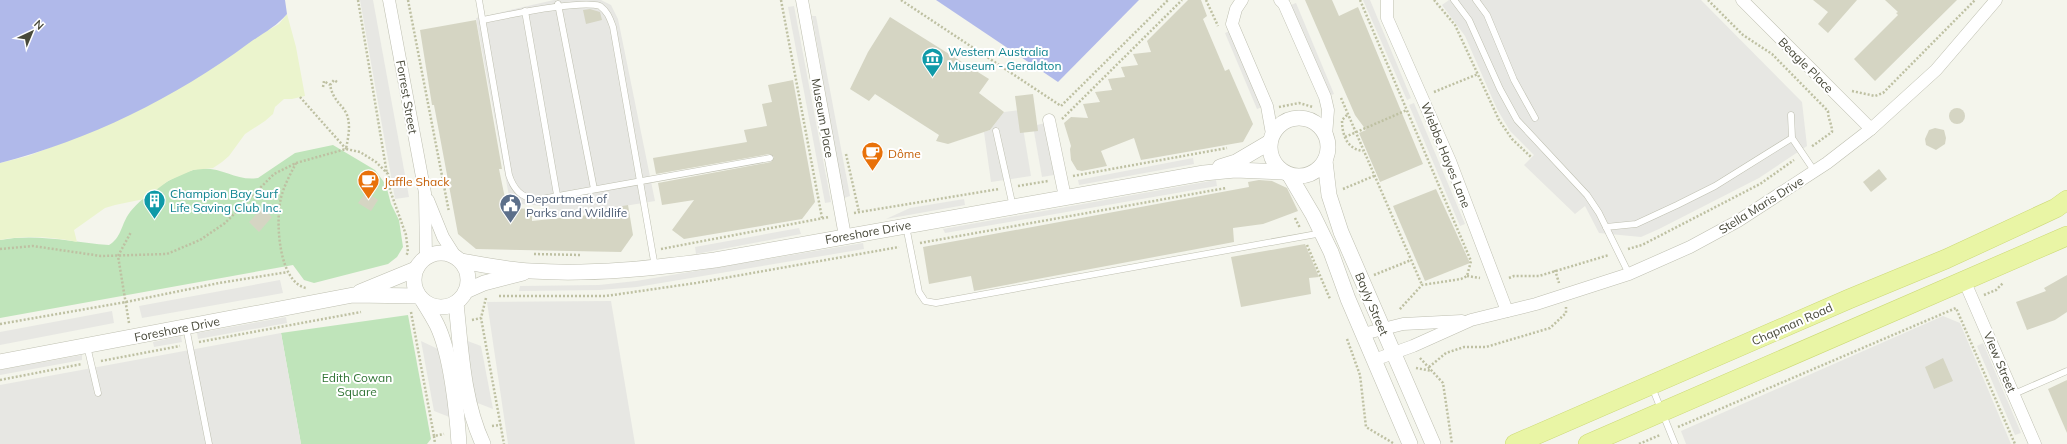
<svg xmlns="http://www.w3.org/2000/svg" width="2067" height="444" viewBox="0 0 2067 444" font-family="Mulish,sans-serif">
	<rect width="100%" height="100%" fill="#f4f5ec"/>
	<g fill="#bfe4ba">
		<path d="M333 145 375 170 386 185 391 204 399 220 403 247 397 257 388 264 314 283 304 280 293 265 0 318V240C36 233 72 242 109 245 121 238 121 226 128 215 139 198 173 175 193 170 218 163 235 182 258 178L295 153Z"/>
		<path d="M408 315 431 439 427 444H301L281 333Z"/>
	</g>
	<path fill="#ebf4cd" d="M287 14 296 47 305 96 292 99H284L275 107 273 114 265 121 245 134 229 156 222 162 213 168 193 170 168 181 144 199 115 205 105 208 74 230 77 242C51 237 26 235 0 240V163L28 156 90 132 279 24Z"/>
	<g fill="#e7e7e3">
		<path d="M360 0H373L409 197 395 199Z"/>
		<path d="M554 0H601L611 5 618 19 655 201 545 219 543 206 521 204 509 196 476 18Z"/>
		<path d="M1363 0H1370L1411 98 1407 100Z"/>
		<path d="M1449 0H1701L1802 102 1807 146 1759 178 1659 229 1641 237 1599 233 1585 206 1575 214 1524 165 1534 155 1510 131 1497 109 1465 36 1442 5Z"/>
		<path d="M1296 3 1334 94 1329 96 1291 5Z"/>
		<path d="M794 6 831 202 825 203 788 7Z"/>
		<path d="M812 16H816L850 196 844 198Z"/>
		<path d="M1230 31 1262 107 1257 109 1225 33Z"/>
		<path d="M1414 103 1465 224 1460 226 1409 105Z"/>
		<path d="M1020 110 1031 176 991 182 984 132 990 130 1004 112Z"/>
		<path d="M1045 123 1054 175 1042 177 1033 126Z"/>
		<path d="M1193 158 1194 164 1079 185 1078 180Z"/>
		<path d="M1216 180 1217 186 945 233 943 229Z"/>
		<path d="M964 199 965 205 886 219 910 208Z"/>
		<path d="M799 228 801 234 696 254 695 247Z"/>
		<path d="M863 243 864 249 637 287 600 290 519 291 520 286 599 285 636 281Z"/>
		<path d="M280 280 283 293 142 318 139 306Z"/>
		<path d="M611 301 635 444H508L487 302Z"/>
		<path d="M112 311 114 323 0 345V332Z"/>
		<path d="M1943 316 1960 323 2011 444H1686L1681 431Z"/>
		<path d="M286 317 287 323 198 339 197 333Z"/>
		<path d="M281 333 301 444H0V385Z"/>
		<path d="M181 336 182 342 154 347 153 342Z"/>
		<path d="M465 340 481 346 493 409 475 402Z"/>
		<path d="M421 341 438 349 452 418 434 411Z"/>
		<path d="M1983 343 2021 433 2015 435 1977 346Z"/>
		<path d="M82 355V360L0 375V370Z"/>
	</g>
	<g fill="#b0b9ea">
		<path d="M0 0H285L287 14C277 26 262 34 249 43 175 98 89 140 0 163Z"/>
		<path d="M936 0H1139L1058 82Z"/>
	</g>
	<g fill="#d5d5c3">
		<path d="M1188 0H1201L1207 16 1203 19 1225 71 1229 69 1253 124 1243 142 1141 160 1134 138 1101 151 1107 166 1082 171 1077 170 1071 160 1070 149 1071 146 1064 123 1071 117 1088 118 1083 104 1100 102 1095 92 1112 90 1108 79 1125 77 1121 67 1138 65 1133 54 1151 52 1147 41Z"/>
		<path d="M1305 0H1332L1339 16 1358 7 1423 164 1380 182 1359 133 1366 130 1355 115Z"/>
		<path d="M1813 0H1857L1828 33 1818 24 1828 12Z"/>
		<path d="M1885 0H1957L1875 81 1854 59 1898 15 1896 13 1898 12Z"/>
		<path d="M590 9 600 12 602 20 586 24 583 10Z"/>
		<path d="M890 17 989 79 979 93 1004 112 990 130 948 144 936 141 939 135 875 94 869 101 850 89 868 52Z"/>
		<path d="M476 20 502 169H499L507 208 532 209V221L589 215V212L628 205 633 235 621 252 476 249 458 234 434 105H432L420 30Z"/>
		<path d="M793 80 815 202 802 219 684 239 672 230 694 200 662 205 658 183 771 162 774 157 769 154 656 174 653 158 747 142 744 130 767 126 762 104 772 102 768 85Z"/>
		<path d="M1033 94 1038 131 1020 133 1015 96Z"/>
		<circle cx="1957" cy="116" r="8"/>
		<path d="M1935 128 1944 130 1946 138 1945 144 1936 150 1926 145 1925 139 1929 130Z"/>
		<path d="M1879 169 1887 179 1871 192 1863 182Z"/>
		<path d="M1259 180 1272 181 1287 188 1298 211 1263 224 1233 228 1234 242 974 291 971 276 929 284 923 247 1249 187 1248 182Z"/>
		<path d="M1436 189 1470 263 1425 281 1393 206Z"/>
		<path d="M366 192 378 200 371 211 358 203Z"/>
		<path d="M262 208 272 217 259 232 249 222Z"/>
		<path d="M1305 244 1319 277 1309 278 1311 294 1241 307 1231 257Z"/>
		<path d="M2067 275V312L2055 320 2027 330 2016 302 2046 291 2044 288Z"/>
		<path d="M1943 358 1953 381 1934 389 1925 367Z"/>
		<path d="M2067 380V433L2048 389Z"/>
	</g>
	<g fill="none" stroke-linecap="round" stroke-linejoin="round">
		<defs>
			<g id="service">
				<path d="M479 0 509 175C514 190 521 197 536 200L770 158"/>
				<path d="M1454 0 1469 20 1500 89 1517 120 1587 195 1599 213 1629 274"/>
				<path d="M1476 0 1487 15 1514 80 1535 118"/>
				<path d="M558 4 594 189"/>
				<path d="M525 11 557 195"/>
				<path d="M483 20C507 15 580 0 600 6 608 12 610 19 613 27L655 267"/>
				<path d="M1791 115 1792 138 1815 172"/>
				<path d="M996 131 1013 207"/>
				<path d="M906 226 919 292 925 301 936 303 1322 233"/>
				<path d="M1606 227 1636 224 1677 205 1715 186 1792 138"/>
				<path d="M186 327 209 444"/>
				<path d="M87 346 98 393"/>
				<path d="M1652 387 1675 444"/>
				<path d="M2014 394 2067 371"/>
			</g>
			<g id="minor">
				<path d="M389 0 425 193 426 257"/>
				<path d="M802 0 845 236"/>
				<path d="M1242 0 1236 9 1232 24 1267 106 1272 134"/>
				<path d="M1280 0 1284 4 1325 97 1328 110 1326 136"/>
				<path d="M1387 0V18L1450 161 1507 311"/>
				<path d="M1742 0 1871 129"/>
				<path d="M1049 120 1065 197"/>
				<path d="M428 200 443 237 455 256"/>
				<path d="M1964 280 2035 444"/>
				<path d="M1363 334 1403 324 1462 321"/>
				<path d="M1374 360 1413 346 1471 320 1536 304 1629 274 1690 247 1738 221 1827 163 1871 129 1936 70 1996 0"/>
			</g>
			<g id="tertiary">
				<circle cx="1299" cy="147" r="29"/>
				<path d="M1325 161 1329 195 1341 232 1433 444"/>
				<path d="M1220 167 1236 162 1270 142"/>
				<path d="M1290 176 1313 215 1331 252 1348 299 1410 444"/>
				<circle cx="441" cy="280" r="27"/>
				<path d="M461 261C484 265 508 270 531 271 593 275 654 268 715 260L1204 173 1235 170 1282 172"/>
				<path d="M466 291 484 283 523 273"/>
				<path d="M360 292 416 269"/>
				<path d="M423 301C428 309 433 317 437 325 451 354 457 411 459 444"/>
				<path d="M456 303C461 350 463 401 483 444"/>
				<path d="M0 362 353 295 419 296"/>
			</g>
			<g id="primary">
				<path d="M1515 444 1849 299 1946 259 2056 208 2067 200"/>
				<path d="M1588 444 2067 236"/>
			</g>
		</defs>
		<use href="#service" stroke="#bebfb0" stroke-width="7"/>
		<use href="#minor" stroke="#bebfb0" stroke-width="13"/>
		<use href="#tertiary" stroke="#bebfb0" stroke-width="16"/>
		<use href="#primary" stroke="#ccd976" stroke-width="20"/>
		<g stroke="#bec0a2" stroke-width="2.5" stroke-dasharray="2 2" stroke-linecap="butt">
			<path d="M358 0 387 174"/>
			<path d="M408 0 449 212"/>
			<path d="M781 0 822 218"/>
			<path d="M901 0 1061 106 1168 0"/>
			<path d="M1206 0 1218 26"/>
			<path d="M1360 0 1471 261 1467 276 1461 279 1422 285 1399 310"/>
			<path d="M1434 0 1455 25 1499 120 1512 139 1532 158"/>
			<path d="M1708 0 1743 35 1772 54 1828 111C1828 119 1832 124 1832 132L1811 147"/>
			<path d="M337 82 334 80 330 85C334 103 342 103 347 115 351 126 348 138 346 149"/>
			<path d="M323 87 324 81 330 85"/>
			<path d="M1852 91 1875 96 1883 93 1975 0"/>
			<path d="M1434 92 1478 74"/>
			<path d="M300 97 346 149"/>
			<path d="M1341 98 1422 285"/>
			<path d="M1279 107 1299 103 1313 107"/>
			<path d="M1347 115 1342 120C1342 135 1347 149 1363 151"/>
			<path d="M1062 119 1182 0"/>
			<path d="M1345 137 1407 110"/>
			<path d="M846 154 859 212"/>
			<path d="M296 163C290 175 282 189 280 203 276 225 279 282 306 288"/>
			<path d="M1073 176 1227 148"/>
			<path d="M1018 186 1048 181"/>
			<path d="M1343 189 1374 176"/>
			<path d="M854 213 999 189"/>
			<path d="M1295 218 1300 228"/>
			<path d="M920 243 1226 188"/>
			<path d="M1307 245 1330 299"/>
			<path d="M0 249 33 246 101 256 167 254 200 240 225 223 274 174 296 163 346 149 360 152 376 162 388 174 390 190 406 235 408 252 406 256"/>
			<path d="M661 249 829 217"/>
			<path d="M1628 249 1642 245 1760 184 1794 160"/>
			<path d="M534 254 581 255"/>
			<path d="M1555 270 1559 283"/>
			<path d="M1374 275 1411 260"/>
			<path d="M1467 276 1480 278"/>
			<path d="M1509 278 1514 276H1539L1609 255"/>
			<path d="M1984 295 1996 290 2003 283"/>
			<path d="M499 296H606L696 283 899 247"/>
			<path d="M486 298 481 318 504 444"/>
			<path d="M411 312 434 436 444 434"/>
			<path d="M472 320 481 318"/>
			<path d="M129 323 118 256 131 232"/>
			<path d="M0 324 126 302 219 283 288 272"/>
			<path d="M1347 339 1360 375 1366 427 1393 443"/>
			<path d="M199 342 361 312"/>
			<path d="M1420 358 1443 383 1452 444"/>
			<path d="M101 361 180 346"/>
			<path d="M1429 367 1446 353 1464 347H1486L1550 328 1566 313V307"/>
			<path d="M1416 368 1432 371"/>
			<path d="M0 380 82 364"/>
			<path d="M492 426 501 425"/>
			<path d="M1678 427 1956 308 2015 444"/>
			<path d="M434 436 435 444"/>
			<path d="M1639 444 1660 435"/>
		</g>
		<use href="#service" stroke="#fff" stroke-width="6"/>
		<use href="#minor" stroke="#fff" stroke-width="12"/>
		<use href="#tertiary" stroke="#fff" stroke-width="15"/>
		<use href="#primary" stroke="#e9f5a5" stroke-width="19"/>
	</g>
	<defs>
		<symbol id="museum-pin" viewBox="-11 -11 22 30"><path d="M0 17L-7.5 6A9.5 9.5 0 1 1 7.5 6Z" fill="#0f9aa8" stroke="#fff"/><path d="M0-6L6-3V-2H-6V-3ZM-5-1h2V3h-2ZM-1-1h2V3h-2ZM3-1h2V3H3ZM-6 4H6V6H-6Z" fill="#fff"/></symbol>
		<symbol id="cafe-pin" viewBox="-11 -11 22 30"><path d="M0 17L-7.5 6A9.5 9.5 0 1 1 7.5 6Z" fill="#e8710a" stroke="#fff"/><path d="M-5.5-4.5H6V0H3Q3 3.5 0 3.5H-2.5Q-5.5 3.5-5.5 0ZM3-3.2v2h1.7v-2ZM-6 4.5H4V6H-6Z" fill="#fff"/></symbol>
		<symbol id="building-pin" viewBox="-11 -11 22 30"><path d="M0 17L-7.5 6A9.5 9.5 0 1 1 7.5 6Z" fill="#0f9aa8" stroke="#fff"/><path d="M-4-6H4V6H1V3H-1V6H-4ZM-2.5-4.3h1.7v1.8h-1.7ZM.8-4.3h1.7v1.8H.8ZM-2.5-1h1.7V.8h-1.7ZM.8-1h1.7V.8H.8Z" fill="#fff"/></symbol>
		<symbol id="civic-pin" viewBox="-11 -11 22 30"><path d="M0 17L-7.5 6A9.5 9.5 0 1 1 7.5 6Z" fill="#5c6f8a" stroke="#fff"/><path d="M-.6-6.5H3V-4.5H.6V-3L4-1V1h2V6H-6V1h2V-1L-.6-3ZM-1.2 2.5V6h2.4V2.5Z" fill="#fff"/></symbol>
	</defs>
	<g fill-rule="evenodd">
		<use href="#museum-pin" x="920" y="46" width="25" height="34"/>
		<use href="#cafe-pin" x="860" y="140" width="25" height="34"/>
		<use href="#cafe-pin" x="356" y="168" width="25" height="34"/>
		<use href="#building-pin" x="142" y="188" width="25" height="34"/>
		<use href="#civic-pin" x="498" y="192" width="25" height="34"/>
	</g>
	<g text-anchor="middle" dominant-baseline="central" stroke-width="4" stroke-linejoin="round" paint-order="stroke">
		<g font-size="12" fill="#0d838f" stroke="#fff" text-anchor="start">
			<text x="948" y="51">Western Australia<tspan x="948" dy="14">Museum - Geraldton</tspan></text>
			<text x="170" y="193">Champion Bay Surf<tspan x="170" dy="14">Life Saving Club Inc.</tspan></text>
		</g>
		<g font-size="12" fill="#48493a" stroke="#fff">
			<text transform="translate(1806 65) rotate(45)">Beagle Place</text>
			<text transform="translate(407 97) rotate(80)">Forrest Street</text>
			<text transform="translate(823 118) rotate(80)">Museum Place</text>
			<text transform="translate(1446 155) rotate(68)">Wiebbe Hayes Lane</text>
			<text transform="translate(1761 205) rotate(-32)">Stella Maris Drive</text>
			<text transform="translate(868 232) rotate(-10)">Foreshore Drive</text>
			<text transform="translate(1372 304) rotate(67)">Bayly Street</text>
			<text transform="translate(1792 324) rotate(-24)">Chapman Road</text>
			<text transform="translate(177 329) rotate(-11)">Foreshore Drive</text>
			<text transform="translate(2000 362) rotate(67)">View Street</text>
		</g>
		<g font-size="12" fill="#c56008" stroke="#fff" text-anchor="start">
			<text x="888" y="153">Dôme</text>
			<text x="384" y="181">Jaffle Shack</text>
		</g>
		<g font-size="12" fill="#4e5e75" stroke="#fff" text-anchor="start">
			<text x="526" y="198">Department of<tspan x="526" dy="14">Parks and Wildlife</tspan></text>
		</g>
		<g font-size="12" fill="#327536" stroke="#fff">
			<text x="357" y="377">Edith Cowan<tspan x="357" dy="14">Square</tspan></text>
		</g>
	</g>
	<g transform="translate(32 32) rotate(44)" stroke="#ffffff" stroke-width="3" paint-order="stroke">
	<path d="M0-3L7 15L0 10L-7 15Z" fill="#48493a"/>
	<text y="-6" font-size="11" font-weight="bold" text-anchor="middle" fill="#48493a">N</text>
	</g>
</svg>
